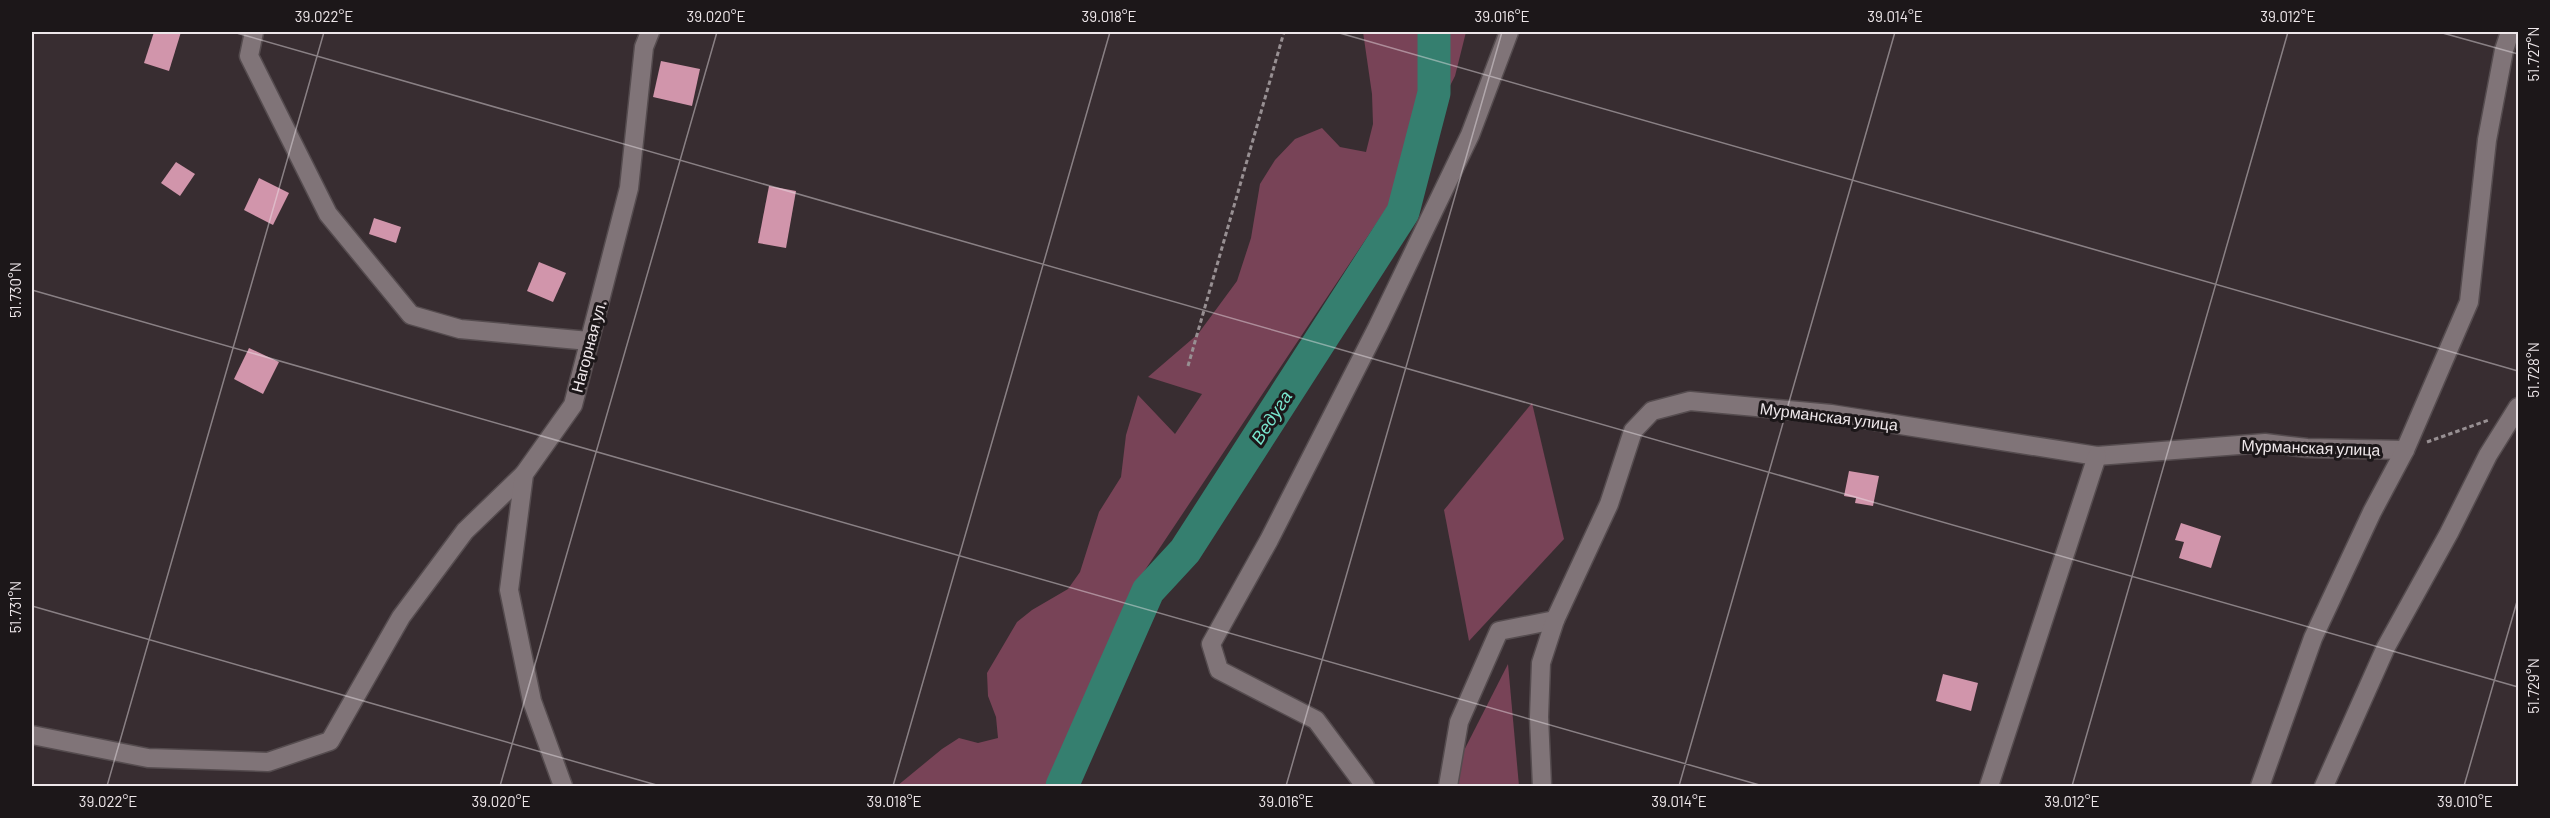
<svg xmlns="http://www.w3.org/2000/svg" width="2550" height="818" viewBox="0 0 2550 818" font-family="Barlow,sans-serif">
	<rect width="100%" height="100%" fill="#382d31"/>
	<g fill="#784357">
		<path d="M1363 32H1466L1455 76 1392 200 1137 582 1055 771 1059 786H897L942 749 959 738 978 743 998 738 996 717 988 696 987 673 1017 622 1032 610 1068 589 1080 572 1099 512 1121 477 1126 435 1138 395 1175 434 1202 394 1148 377 1198 334 1237 281 1251 238 1260 184 1275 160 1295 139 1322 128 1340 147 1366 152 1373 124 1372 94Z"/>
		<path d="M1532 403 1564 539 1469 641 1444 510Z"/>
		<path d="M1508 664 1519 786H1451V776Z"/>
	</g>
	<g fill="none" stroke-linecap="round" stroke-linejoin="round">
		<path stroke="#357f6f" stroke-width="33" d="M1062 786 1148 591 1185 551 1403 212 1434 93V32"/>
	</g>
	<g fill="#d195ab">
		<path d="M154 32H181L169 71 144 63Z"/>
		<path d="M661 61 700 69 692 106 653 97Z"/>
		<path d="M176 162 195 174 180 196 161 183Z"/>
		<path d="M259 178 289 193 273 225 244 210Z"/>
		<path d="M769 186 796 191 786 248 758 243Z"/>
		<path d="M374 218 401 227 396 243 369 234Z"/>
		<path d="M539 262 566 273 553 302 527 291Z"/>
		<path d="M249 348 279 362 263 394 234 379Z"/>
		<path d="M1849 471 1879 476 1873 506 1855 503 1856 498 1844 496Z"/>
		<path d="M2181 523 2221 536 2211 568 2179 558 2184 542 2175 540Z"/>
		<path d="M1943 674 1978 683 1971 711 1936 701Z"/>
	</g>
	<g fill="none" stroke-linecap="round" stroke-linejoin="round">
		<defs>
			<g id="minor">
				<path d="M254 32 249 56 328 214 411 315 460 329 589 341"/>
				<path d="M32 735 148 758 268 762 330 741 401 617 465 531 524 474"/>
				<path d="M563 786 532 701 509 590 524 474 573 405 629 188 644 47 650 32"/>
				<path d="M1365 786 1316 720 1219 670 1211 644 1269 540 1378 326 1470 135 1509 32"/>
				<path d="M1448 786 1459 722 1499 631 1555 620"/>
				<path d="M1542 786 1539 717 1541 663 1555 620 1609 504 1633 431 1652 411 1690 401 1831 414 2097 456 2265 443 2307 448 2405 450"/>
				<path d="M1989 786 2097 456"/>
				<path d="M2260 786 2313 638 2372 512 2405 450 2469 302 2487 140 2504 50 2510 32"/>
				<path d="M2324 786 2386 647 2449 533 2488 455 2518 407"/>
			</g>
		</defs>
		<use href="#minor" stroke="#554c4f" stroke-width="21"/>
		<g stroke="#989093" stroke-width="3" stroke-dasharray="4.5 3" stroke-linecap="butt">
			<path d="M1188 366 1284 32"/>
			<path d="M2427 442 2489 420"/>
		</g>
		<use href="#minor" stroke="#807478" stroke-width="18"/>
	</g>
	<path fill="none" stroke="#eee7ea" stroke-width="1.5" stroke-opacity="0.45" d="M233 32 2518 687M1336 32 2518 371M2439 32 2518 54M32 290 1763 786M32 606 660 786M107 786 324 32M500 786 717 32M893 786 1110 32M1286 786 1502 32M1679 786 1895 32M2072 786 2288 32M2464 786 2518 598"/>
	<g text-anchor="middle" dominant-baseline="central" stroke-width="6" stroke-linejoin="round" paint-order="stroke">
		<g font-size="16" fill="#eee7ea" stroke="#1c1719">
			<text transform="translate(588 346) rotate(-75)">Нагорная ул.</text>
			<text transform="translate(1829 416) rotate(7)">Мурманская улица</text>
			<text transform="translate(2311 447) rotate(2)">Мурманская улица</text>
		</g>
		<g font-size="18" font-style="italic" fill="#78e5cd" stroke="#1c1719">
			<text transform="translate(1271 417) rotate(-57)">Ведуга</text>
		</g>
	</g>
	<rect width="2550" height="818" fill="none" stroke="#1c1719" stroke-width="66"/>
	<rect x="33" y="33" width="2484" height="752" fill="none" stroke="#eee7ea" stroke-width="2"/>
	<g font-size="15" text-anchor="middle" fill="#eee7ea">
		<text x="324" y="22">39.022°E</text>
		<text x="716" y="22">39.020°E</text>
		<text x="1109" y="22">39.018°E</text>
		<text x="1502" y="22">39.016°E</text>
		<text x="1895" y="22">39.014°E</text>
		<text x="2288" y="22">39.012°E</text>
		<text transform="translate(2534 54) rotate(-90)" y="5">51.727°N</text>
		<text transform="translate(16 290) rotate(-90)" y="5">51.730°N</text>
		<text transform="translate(2534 370) rotate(-90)" y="5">51.728°N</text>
		<text transform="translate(16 607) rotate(-90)" y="5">51.731°N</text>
		<text transform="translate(2534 686) rotate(-90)" y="5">51.729°N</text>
		<text x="108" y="807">39.022°E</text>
		<text x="501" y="807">39.020°E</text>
		<text x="894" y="807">39.018°E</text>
		<text x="1286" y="807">39.016°E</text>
		<text x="1679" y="807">39.014°E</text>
		<text x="2072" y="807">39.012°E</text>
		<text x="2465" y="807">39.010°E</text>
	</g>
</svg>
